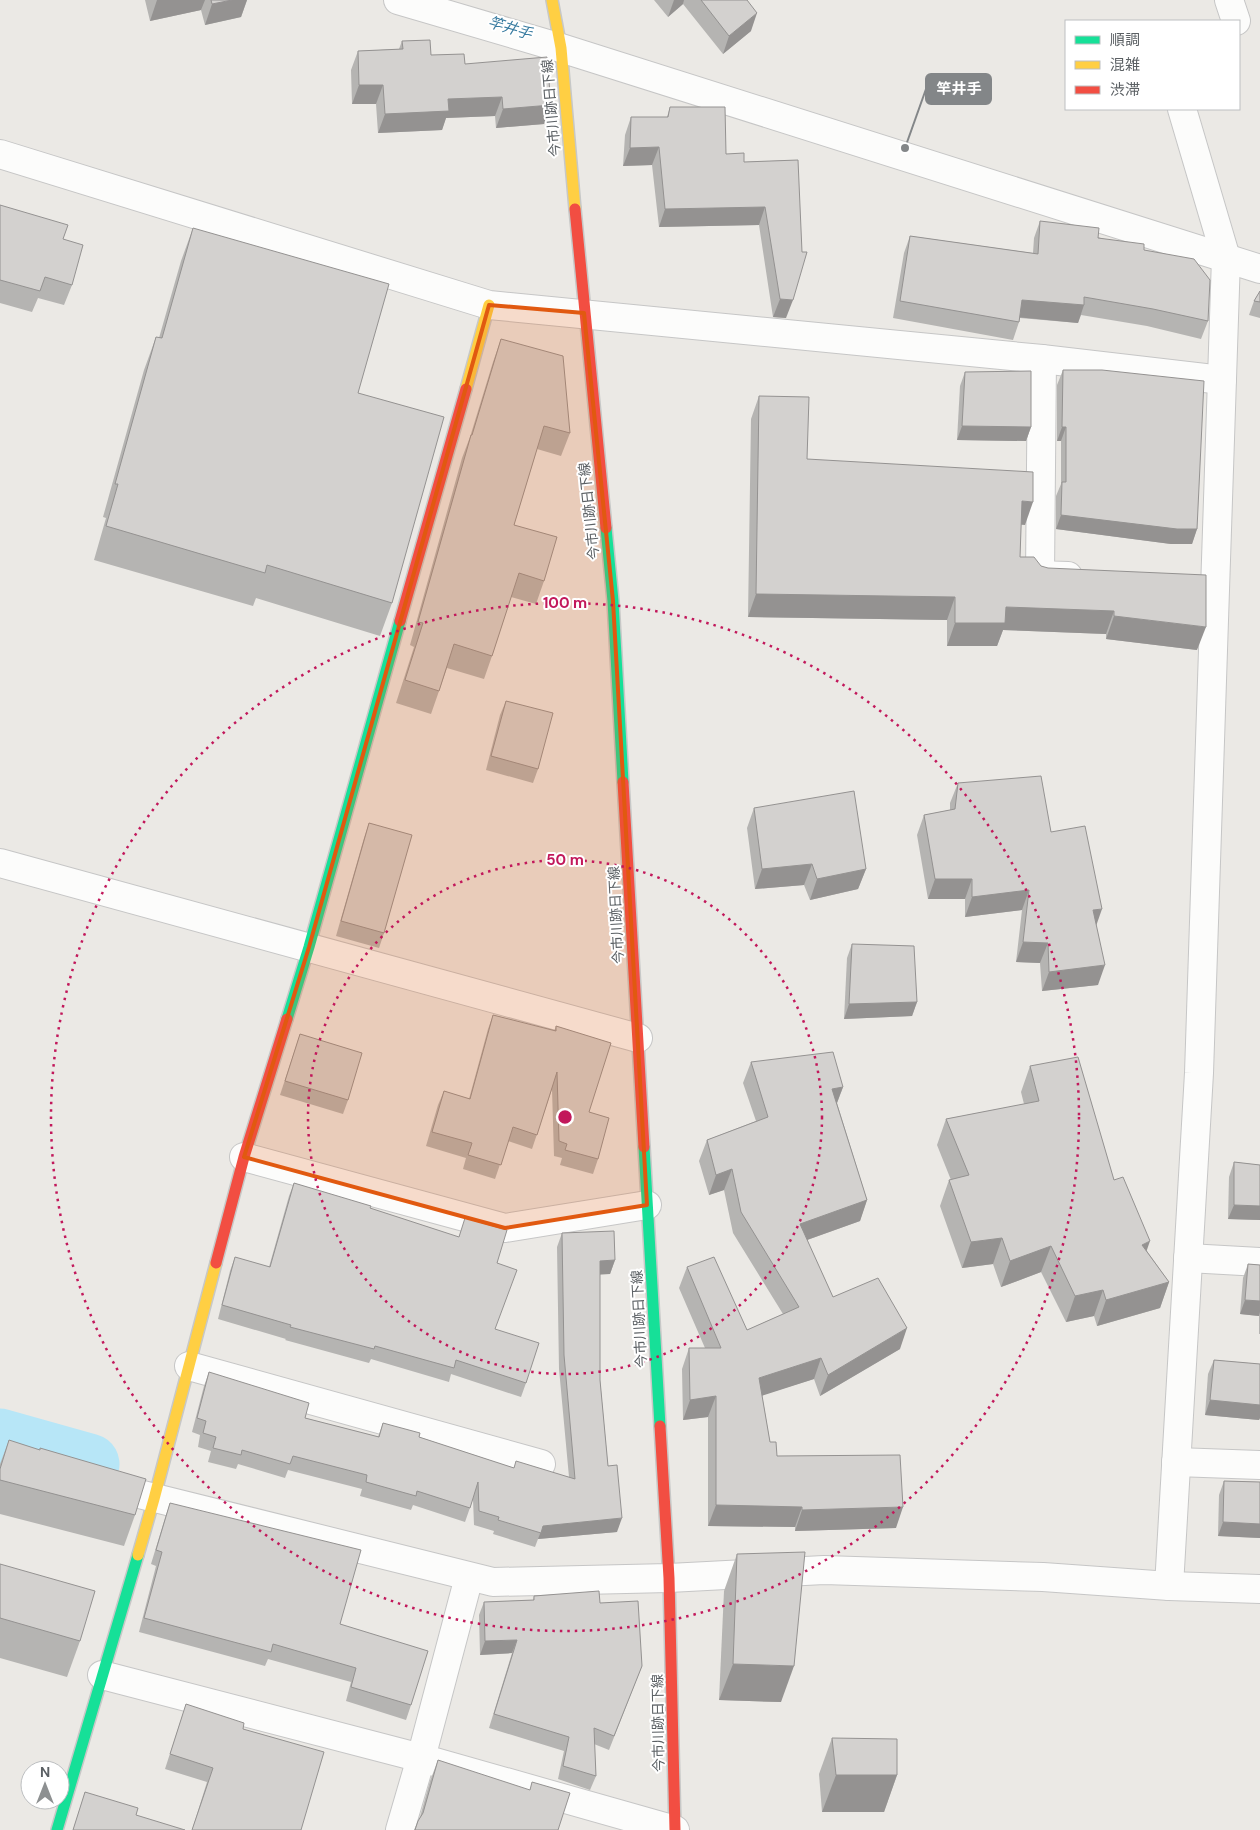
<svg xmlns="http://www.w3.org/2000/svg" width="1260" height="1830" viewBox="0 0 1260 1830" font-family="'DM Sans','Noto Sans JP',sans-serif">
	<rect width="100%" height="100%" fill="#ebe9e5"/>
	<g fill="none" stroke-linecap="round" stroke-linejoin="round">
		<path stroke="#b7e6f7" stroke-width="61" d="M0 1439 89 1464"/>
		<defs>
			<g id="street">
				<path d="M398 0 561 48 1260 269"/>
				<path d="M1229 0 1236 21"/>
				<path d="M0 154 489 305 1042 359 1222 380"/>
				<path d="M1042 359 1040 575 1068 576"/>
				<path d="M0 863 638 1038"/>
				<path d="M244 1157 505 1228 647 1205"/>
				<path d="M1188 1258 1260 1262"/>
				<path d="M189 1366 541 1464"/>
				<path d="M1176 1462 1260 1465"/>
				<path d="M131 1492 493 1582 669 1578 824 1570 1043 1577 1169 1586 1260 1589"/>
				<path d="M1169 1586 1199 1073 1226 258 1182 109"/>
				<path d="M102 1675 421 1758 675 1830"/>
				<path d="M400 1830 421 1758 469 1577"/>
			</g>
			<g id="fast">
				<path d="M606 528 613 601 623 782"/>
				<path d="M287 1019 309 947 400 621"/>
				<path d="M644 1147 660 1426"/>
				<path d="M57 1830 138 1555"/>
			</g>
			<g id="slow">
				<path d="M552 0 561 48 575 209"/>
				<path d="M466 389 489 305"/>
				<path d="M138 1555 154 1499 216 1263"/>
			</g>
			<g id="jam">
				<path d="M575 209 606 528"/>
				<path d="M400 621 466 389"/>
				<path d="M623 782 644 1147"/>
				<path d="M216 1263 244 1157 287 1019"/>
				<path d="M660 1426 669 1578 675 1830"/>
			</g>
		</defs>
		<use href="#street" stroke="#c6c6c6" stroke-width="30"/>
		<use href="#fast" stroke="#c7c8c7" stroke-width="14"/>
		<use href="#slow" stroke="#c7c8c7" stroke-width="14"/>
		<use href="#jam" stroke="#c7c8c7" stroke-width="14"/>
		<use href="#street" stroke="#fcfcfb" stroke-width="28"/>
		<use href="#fast" stroke="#16e098" stroke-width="11"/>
		<use href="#slow" stroke="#ffcf43" stroke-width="11"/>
		<use href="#jam" stroke="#f24e42" stroke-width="11"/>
	</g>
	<g fill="#b5b4b2">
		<path d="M145 0H247L241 17 205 25 201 10 150 21Z"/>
		<path d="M654 0H747L751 31 723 54 683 4 668 17Z"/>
		<path d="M402 41 431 55 465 64 551 105 544 124 496 128 495 116 446 118 442 130 378 133 376 104H352L351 70 358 51 399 49Z"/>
		<path d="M670 107 726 154 744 162 798 160 786 318 773 317 759 225 659 227 652 165 623 166 625 135 631 117H667Z"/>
		<path d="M0 205 63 239 72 285 64 305 38 298 32 312 0 303Z"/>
		<path d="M1040 221 1144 250 1208 321 1201 339 1147 326 1081 315 1078 323 1020 318 1019 322 1013 340 893 318 904 253 910 236 1033 253 1034 238Z"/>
		<path d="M193 228 358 393 392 603 380 636 256 598 253 606 94 560 106 518 103 517 144 370 156 337 159 338 181 261Z"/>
		<path d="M1260 291V318L1249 315 1254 301Z"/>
		<path d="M501 339 570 433 561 456 537 449 514 525 544 581 536 604 511 597 492 656 484 679 447 668 431 714 396 703 414 647 410 645 462 458 470 437 493 362Z"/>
		<path d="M1063 370 1197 529 1192 544H1171L1056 529V496L1061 484V441H1057V385Z"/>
		<path d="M965 372 1031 427 1026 441 957 440 960 386Z"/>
		<path d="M759 396 807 459 1025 525 1021 524 1020 557 1041 566 1197 650 1106 639V634L1003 630 997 646H947V620L748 617 751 419Z"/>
		<path d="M506 701 538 769 533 783 486 770 500 715Z"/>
		<path d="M958 783 1051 832 1096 925 1098 985 1042 991 1040 963 1016 962 1022 910 965 917V899H928L917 835 924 815 950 810V803Z"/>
		<path d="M754 808 866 869 858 889 810 900 804 885 755 889 747 828Z"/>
		<path d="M369 823 384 933 379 948 336 936 364 838Z"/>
		<path d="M852 944 917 1002 912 1016 844 1019 847 958Z"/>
		<path d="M493 1015 554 1031 556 1026 589 1112 598 1159 593 1174 560 1165 562 1158 554 1156 552 1089 532 1149 508 1141 495 1179 463 1169 466 1158 426 1146 438 1105 444 1091 469 1099 488 1029Z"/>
		<path d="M300 1034 348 1100 343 1114 280 1095Z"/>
		<path d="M751 1062 843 1087 837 1103 867 1200 860 1221 807 1240 833 1297 900 1349 820 1396 814 1379 762 1395 770 1442 777 1456 896 1528 795 1531V1527L708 1526V1417L683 1420 682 1369 689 1348H705L679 1288 687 1267 747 1330 783 1314 733 1233 724 1190 709 1195 699 1161 707 1140 756 1121 743 1083Z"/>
		<path d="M1030 1066 1114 1180 1147 1251 1169 1282 1160 1308 1097 1326 1094 1316 1066 1322 1041 1272 1001 1287 993 1264 962 1268 940 1206 949 1180H951L937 1145 946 1119 1024 1104 1021 1092Z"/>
		<path d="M1234 1162 1260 1165V1220L1228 1219 1229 1177Z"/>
		<path d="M294 1183 370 1208 497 1263 495 1329 526 1383 521 1397 451 1374 449 1382 371 1359 369 1363 285 1340 286 1339 218 1319 230 1271 235 1257 269 1267 289 1196Z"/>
		<path d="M562 1233 615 1260 610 1274H600V1380L608 1466 617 1532 538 1539 535 1547 493 1534 494 1531 474 1525 473 1499 465 1522 413 1505 411 1510 360 1496 362 1489 288 1470 285 1478 238 1464 236 1469 208 1462 211 1451 198 1447 200 1435 192 1432 204 1386 209 1372 305 1418 378 1437 383 1423 419 1437 514 1468 569 1477 559 1369 557 1247Z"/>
		<path d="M1248 1264 1260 1265V1334H1259V1316L1240 1314 1243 1278Z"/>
		<path d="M1214 1360 1260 1364V1418L1259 1420 1205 1415 1208 1374Z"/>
		<path d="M9 1440 135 1515 124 1546 0 1514V1464Z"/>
		<path d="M1224 1481 1260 1482V1538L1218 1536 1219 1495Z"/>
		<path d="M170 1503 340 1624 411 1705 406 1720 346 1701 351 1682 268 1659 265 1666 139 1632 156 1566 151 1564 165 1518Z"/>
		<path d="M737 1554 781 1702 719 1700 724 1591Z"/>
		<path d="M0 1564 80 1641 67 1677 0 1658Z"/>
		<path d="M534 1596 600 1603 642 1666 609 1750 594 1744 596 1776 590 1790 558 1779 564 1751 489 1728 512 1653 480 1655 479 1615 484 1602 533 1600Z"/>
		<path d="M186 1704 243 1729 301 1830H192L207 1782 165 1769Z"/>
		<path d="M832 1738 897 1775 884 1812H822L819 1774Z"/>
		<path d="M438 1760 558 1830H414L418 1821 420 1817 430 1781Z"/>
		<path d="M85 1792 136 1815 73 1830Z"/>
	</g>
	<g fill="#949291">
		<path d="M157 0H205L201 10 150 21Z"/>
		<path d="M232 0H247L241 17 205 25 212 4Z"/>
		<path d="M674 0H684L683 4 668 17Z"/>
		<path d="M757 13 751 31 723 54 729 36Z"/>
		<path d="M359 85H383L376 104H352Z"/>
		<path d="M502 97 495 116 446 118 442 130 378 133 385 114 448 99Z"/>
		<path d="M551 105 544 124 496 128 503 109Z"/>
		<path d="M659 147 652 165 623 166 630 148Z"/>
		<path d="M765 207 759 225 659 227 665 209Z"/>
		<path d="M780 299 793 300 786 318 773 317Z"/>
		<path d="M1022 300 1084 305 1078 323 1015 317Z"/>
		<path d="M962 426 1031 427 1026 441 957 440Z"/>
		<path d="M1062 427H1066L1061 441H1057Z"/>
		<path d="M1022 501 1033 502 1025 525 1013 524Z"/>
		<path d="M1061 515 1197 529 1192 544H1171L1056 529Z"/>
		<path d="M756 594 955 597 947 620 748 617Z"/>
		<path d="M1006 607 1114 611 1106 634 1003 630 997 646H947L955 623Z"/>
		<path d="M1114 616 1206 627 1197 650 1106 639Z"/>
		<path d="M812 864 804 885 755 889 762 869Z"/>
		<path d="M866 869 858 889 810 900 817 879Z"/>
		<path d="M935 879H972L965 899H928Z"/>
		<path d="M1029 890 1022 910 965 917 972 897Z"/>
		<path d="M1102 909 1095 929 1093 910Z"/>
		<path d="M1023 942 1048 943 1040 963 1016 962Z"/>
		<path d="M1105 965 1098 985 1042 991 1049 972Z"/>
		<path d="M917 1002 912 1016 844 1019 849 1004Z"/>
		<path d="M843 1087 835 1108 832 1089Z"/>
		<path d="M732 1169 724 1190 709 1195 716 1175Z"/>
		<path d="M867 1200 860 1221 793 1245 800 1224Z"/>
		<path d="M1234 1205 1260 1206V1220L1228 1219Z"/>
		<path d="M1002 1238 993 1264 962 1268 971 1242Z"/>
		<path d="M1150 1241 1141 1267 1142 1245Z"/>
		<path d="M1051 1246 1041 1272 1001 1287 1010 1261Z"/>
		<path d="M615 1260 610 1274 594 1275 600 1261Z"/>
		<path d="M1169 1282 1160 1308 1097 1326 1106 1300Z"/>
		<path d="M1103 1290 1094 1316 1066 1322 1075 1296Z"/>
		<path d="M1245 1300 1260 1301V1312L1259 1316 1240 1314Z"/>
		<path d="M907 1328 900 1349 820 1396 828 1375Z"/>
		<path d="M821 1358 814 1379 752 1399 759 1378Z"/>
		<path d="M716 1396 708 1417 683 1420 690 1400Z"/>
		<path d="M1210 1400 1260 1405V1418L1259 1420 1205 1415Z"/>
		<path d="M716 1505 802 1507 795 1527 708 1526Z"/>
		<path d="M903 1507 896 1528 795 1531 802 1510Z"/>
		<path d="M622 1518 617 1532 538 1539 543 1526Z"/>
		<path d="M1223 1522 1260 1524V1538L1218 1536Z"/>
		<path d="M517 1640 512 1653 480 1655 485 1641Z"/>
		<path d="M733 1664 794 1666 781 1702 719 1700Z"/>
		<path d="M836 1775H897L884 1812H822Z"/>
	</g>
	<g fill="#d3d1cf" stroke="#949291">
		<path d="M211 0H232L212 4Z"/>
		<path d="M701 0H747L757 13 729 36Z"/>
		<path d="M430 40 431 55 464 54 465 64 547 57 551 105 503 109 502 97 448 99 449 111 385 114 383 85H359L358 51 403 49 402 41Z"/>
		<path d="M670 107H725L726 154 744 153V162L798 160 802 252H807L793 300 780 299 765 207 665 209 659 147 630 148 631 117H668Z"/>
		<path d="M0 205 68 225 63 239 83 245 72 285 45 277 40 291 0 280Z"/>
		<path d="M1040 221 1099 228 1098 238 1144 244V250L1194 259 1210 280 1208 321 1153 309 1084 297V305L1022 300 1019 322 900 301 910 236 1038 254Z"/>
		<path d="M193 228 389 284 358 393 444 417 392 603 267 565 265 573 106 526 118 484H115L156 337 162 338Z"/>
		<path d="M1260 291V302L1254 301Z"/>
		<path d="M501 339 563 356 570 433 544 426 514 525 557 537 544 581 519 573 492 656 454 644 439 691 405 680 423 623 418 622 471 435H472Z"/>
		<path d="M1063 370H1102L1204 381 1197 529H1177L1061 515 1062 482H1066V427H1062Z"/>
		<path d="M1031 371V427L962 426 965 372Z"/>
		<path d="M759 396 809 397 807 459 1033 472V502L1022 501 1020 557H1034L1041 566 1048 568 1206 575V627L1114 616V611L1006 607 1005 623H955V597L756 594Z"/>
		<path d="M506 701 553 713 538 769 491 756Z"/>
		<path d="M1041 776 1051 832 1085 826 1102 909 1093 910 1105 965 1049 972 1048 943 1023 942 1029 890 972 897V879H935L924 815 955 809 958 783Z"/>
		<path d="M854 791 866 869 817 879 812 864 762 869 754 808Z"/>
		<path d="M369 823 412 835 384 933 341 921Z"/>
		<path d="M852 944 914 946 917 1002 849 1004Z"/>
		<path d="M493 1015 556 1031V1026L611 1043 589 1112 609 1118 598 1159 565 1150 567 1144 559 1141 557 1072 537 1135 513 1127 501 1165 468 1155 472 1143 432 1132 444 1091 470 1099Z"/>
		<path d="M300 1034 362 1053 348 1100 285 1081Z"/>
		<path d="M833 1052 843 1087 832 1089 867 1200 800 1224 833 1297 878 1278 907 1328 828 1375 821 1358 759 1378 770 1442H776L777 1456 900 1455 903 1507 802 1510V1507L716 1505V1396L690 1400 689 1348H721L687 1267 714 1257 747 1330 799 1307 741 1212 732 1169 716 1175 707 1140 768 1117 751 1062Z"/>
		<path d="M1078 1057 1114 1180 1123 1177 1150 1241 1142 1245 1169 1282 1106 1300 1103 1290 1075 1296 1051 1246 1010 1261 1002 1238 971 1242 949 1180 969 1175 946 1119 1039 1101 1030 1066Z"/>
		<path d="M1234 1162 1260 1165V1206L1234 1205Z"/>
		<path d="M294 1183 371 1206 370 1208 459 1237 465 1218 507 1230 497 1263 517 1270 495 1329 539 1343 526 1383 456 1360 454 1368 375 1346 374 1349 290 1327 291 1325 222 1305 235 1257 270 1267Z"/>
		<path d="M614 1231 615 1260 600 1261V1380L608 1466 617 1465 622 1518 543 1526 541 1533 498 1520 499 1517 479 1511 478 1482 470 1508 417 1491 416 1496 366 1482 367 1475 293 1456 290 1464 242 1450 241 1455 213 1448 216 1437 203 1433 206 1421 197 1418 209 1372 309 1403 305 1418 379 1437 383 1423 420 1433 419 1437 514 1468 516 1461 575 1479 564 1355 562 1233Z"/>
		<path d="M1248 1264 1260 1265V1301L1245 1300Z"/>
		<path d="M1214 1360 1260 1364V1405L1210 1400Z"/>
		<path d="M9 1440 40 1450V1448L146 1479 135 1515 0 1480V1469Z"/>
		<path d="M1224 1481 1260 1482V1524L1223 1522Z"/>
		<path d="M170 1503 361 1550 340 1624 428 1651 411 1705 351 1687 356 1668 273 1644 271 1652 144 1618 162 1552 156 1550Z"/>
		<path d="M805 1552 794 1666 733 1664 737 1554Z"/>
		<path d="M0 1564 95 1591 80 1641 0 1618Z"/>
		<path d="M599 1591 600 1603 638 1601 642 1666 614 1736 594 1728 596 1776 563 1766 569 1737 494 1714 517 1640 485 1641 484 1602 534 1600V1596Z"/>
		<path d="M186 1704 244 1723 243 1729 324 1752 301 1830H192L213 1768 170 1754Z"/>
		<path d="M832 1738 897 1739V1775H836Z"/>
		<path d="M438 1760 530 1790 532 1782 570 1793 558 1830H415L418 1821 423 1813Z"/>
		<path d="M85 1792 138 1808 136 1815 185 1830H73Z"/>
	</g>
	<path fill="#e15910" fill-opacity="0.2" stroke="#e15910" stroke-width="4" stroke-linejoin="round" d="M489 305 584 313 613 601 647 1205 505 1228 244 1157 309 947Z"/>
	<g fill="none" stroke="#c2185b" stroke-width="2.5" stroke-dasharray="2.5 5">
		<circle cx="565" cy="1117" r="257"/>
		<circle cx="565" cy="1117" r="514"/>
	</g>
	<g text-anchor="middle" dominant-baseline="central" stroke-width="4" stroke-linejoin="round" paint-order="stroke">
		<g font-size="14" fill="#5b6064" stroke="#fff">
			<text transform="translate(551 108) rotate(-95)">今市川跡日下線</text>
			<text transform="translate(589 511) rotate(-96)">今市川跡日下線</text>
			<text transform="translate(616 915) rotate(-93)">今市川跡日下線</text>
			<text transform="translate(639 1319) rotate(-93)">今市川跡日下線</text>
			<text transform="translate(658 1723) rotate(-91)">今市川跡日下線</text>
		</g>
		<g font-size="15" font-style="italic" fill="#387ba0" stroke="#fff">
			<text transform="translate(510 28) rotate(17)">竿井手</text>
		</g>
	</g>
	<circle cx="565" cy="1117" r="8" fill="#c2185b" stroke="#fff" stroke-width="2.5"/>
	<g font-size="15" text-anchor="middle" font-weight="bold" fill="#c2185b" stroke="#fff" stroke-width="4" stroke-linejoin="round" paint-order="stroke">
		<text x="565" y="608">100 m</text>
		<text x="565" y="865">50 m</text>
	</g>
	<path fill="none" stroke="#838688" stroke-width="2" d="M905 148L926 89"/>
	<circle fill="#838688" stroke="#fff" stroke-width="2" cx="905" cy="148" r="5"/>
	<rect fill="#838688" stroke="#838688" stroke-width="2" x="926" y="74" width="65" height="30" rx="5"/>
	<g font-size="15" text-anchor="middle" font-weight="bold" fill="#fff">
		<text x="959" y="94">竿井手</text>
	</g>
	<rect x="1065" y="20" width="175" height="90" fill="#ffffff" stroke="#bdbfc1"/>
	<rect x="1075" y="36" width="25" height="8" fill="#16e098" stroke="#bdbfc1"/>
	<text x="1110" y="45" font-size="15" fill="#5b6064">順調</text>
	<rect x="1075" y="61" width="25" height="8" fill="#ffcf43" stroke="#bdbfc1"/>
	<text x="1110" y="70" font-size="15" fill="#5b6064">混雑</text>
	<rect x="1075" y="86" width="25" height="8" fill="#f24e42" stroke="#bdbfc1"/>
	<text x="1110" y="95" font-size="15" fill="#5b6064">渋滞</text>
	<g transform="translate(45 1785)"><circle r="24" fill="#ffffff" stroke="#bdbfc1"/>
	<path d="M0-4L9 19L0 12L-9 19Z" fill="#8d9091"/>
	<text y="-8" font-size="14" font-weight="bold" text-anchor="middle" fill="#5b6064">N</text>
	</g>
</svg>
